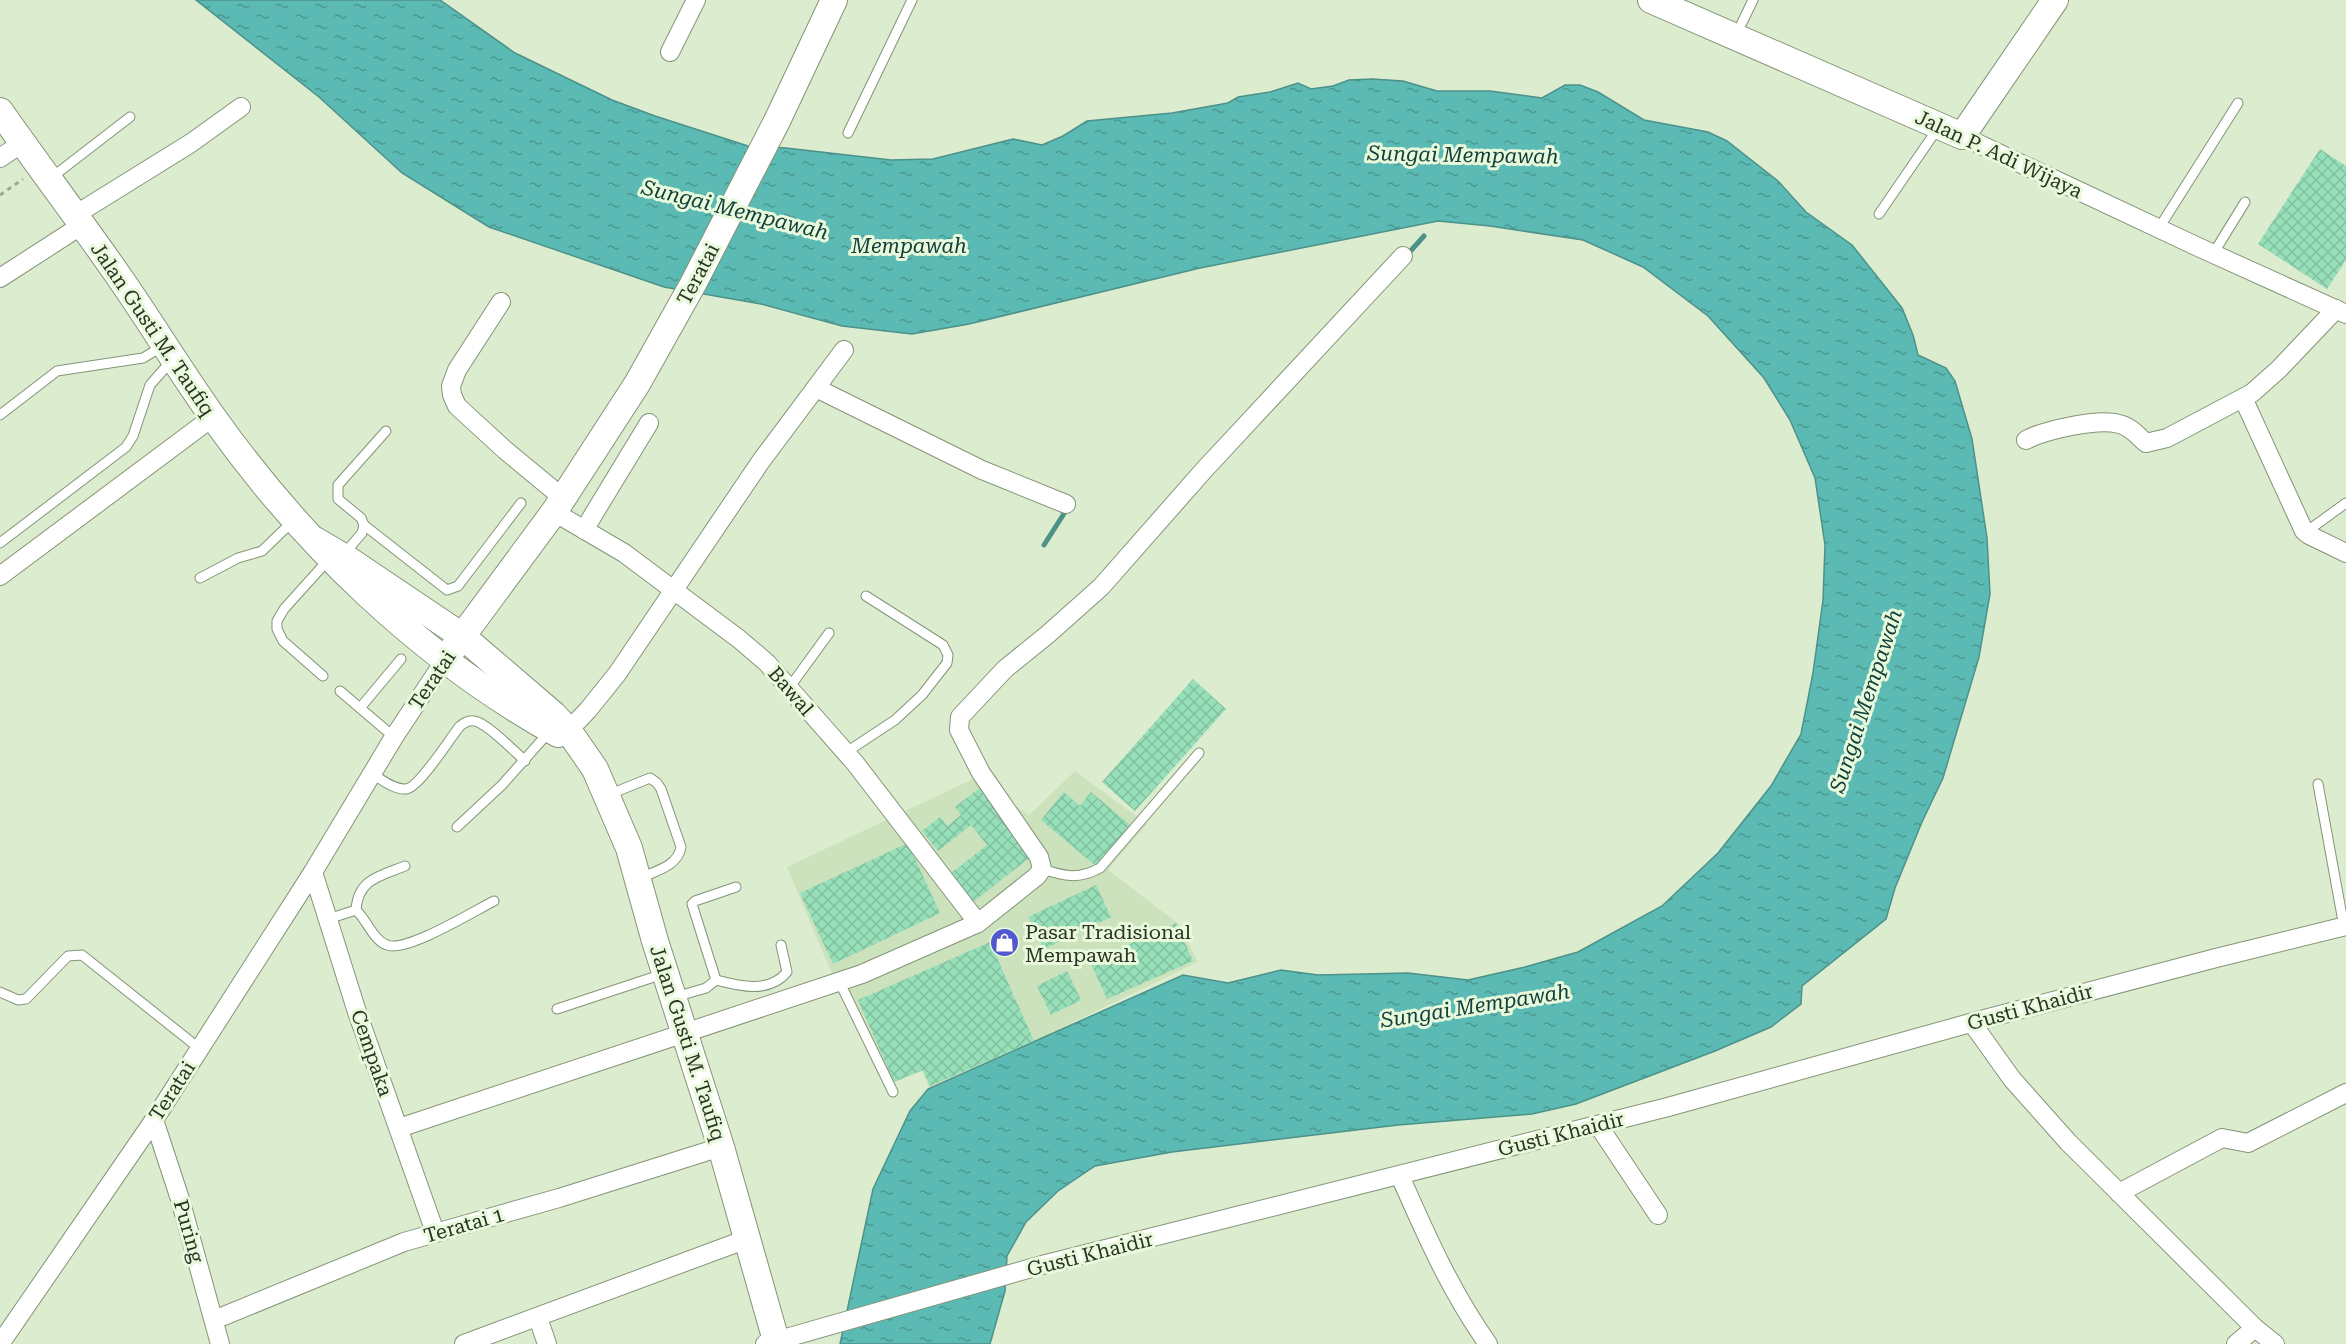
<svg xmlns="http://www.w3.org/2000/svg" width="2346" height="1344" viewBox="0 0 2346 1344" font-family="'Roboto Serif',serif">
	<defs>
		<pattern id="water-ripples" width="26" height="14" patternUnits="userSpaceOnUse" patternTransform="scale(1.5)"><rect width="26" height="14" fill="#5bbab4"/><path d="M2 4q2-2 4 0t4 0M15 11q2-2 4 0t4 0" fill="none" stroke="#4b9892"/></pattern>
		<pattern id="building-cross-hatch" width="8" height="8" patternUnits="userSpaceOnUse" patternTransform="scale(1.5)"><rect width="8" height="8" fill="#96dfb9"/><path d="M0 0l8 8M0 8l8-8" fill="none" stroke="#81c09f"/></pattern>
	</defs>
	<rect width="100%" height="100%" fill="#dbedce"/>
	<path fill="#cce2bd" d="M1075 771 1147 824 1108 870 1179 924 1198 962 1034 1041 929 1088 922 1071 893 1083 829 967 787 867 975 778 1029 815Z"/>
	<path fill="url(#water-ripples)" stroke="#4d9189" stroke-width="1.5" d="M196 0H440L515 53 612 100 655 116 748 146 786 148 891 160 933 159 1013 139 1042 145 1063 136 1087 121 1172 113 1228 103 1238 97 1270 92 1298 83 1311 89 1333 86 1349 80 1372 79 1403 81 1437 91H1490L1542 98 1565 85H1580L1598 92 1644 120 1708 132 1727 141 1778 181 1806 212 1852 245 1902 308 1913 335 1918 355 1946 368 1955 381 1972 439 1987 538 1990 594 1979 657 1943 778 1922 822 1895 888 1886 919 1802 986 1801 1004 1771 1027 1715 1051 1576 1104 1532 1114 1398 1125 1172 1152 1095 1166 1058 1191 1026 1222 1007 1256 1005 1291 990 1344H840L873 1189 910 1111 928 1089 1183 975 1228 983 1281 970 1318 975 1408 973 1468 980 1525 967 1578 952 1662 906 1718 853 1771 786 1801 734 1813 673 1823 600 1825 545 1815 478 1790 420 1764 378 1708 316 1643 267 1583 240 1490 226 1438 221 1200 268 969 324 912 334 842 326 761 304 664 287 489 227 402 173 319 97Z"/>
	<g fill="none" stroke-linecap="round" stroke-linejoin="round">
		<g stroke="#4d9189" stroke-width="5">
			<path d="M1407 255 1424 236"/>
			<path d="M1044 545 1065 512 1061 510"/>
		</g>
	</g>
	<g fill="url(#building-cross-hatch)">
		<path d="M2320 149 2346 166V260L2327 289 2258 244Z"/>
		<path d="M1193 679 1226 709 1135 811 1102 782Z"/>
		<path d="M981 787 1033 855 972 903 950 874 987 845 971 825 938 851 922 831 940 817 947 826 961 815 955 807Z"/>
		<path d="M1064 792 1080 806 1091 792 1130 825 1096 866 1041 820Z"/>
		<path d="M908 843 940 913 833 964 800 893Z"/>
		<path d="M1096 885 1111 917 1044 949 1028 917Z"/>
		<path d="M1176 923 1193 961 1107 999 1090 962Z"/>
		<path d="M990 942 1034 1041 930 1086 923 1070 894 1082 858 1000Z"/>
		<path d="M1067 971 1081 1000 1051 1015 1037 986Z"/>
	</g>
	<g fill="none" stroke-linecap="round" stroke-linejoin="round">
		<defs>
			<g id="lane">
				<path d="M1736 35 1753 0"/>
				<path d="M848 133 912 0"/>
				<path d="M51 178 130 117"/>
				<path d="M1879 214 1938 128"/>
				<path d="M2159 228 2238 103"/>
				<path d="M2213 254 2245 202"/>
				<path d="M0 415 57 371 143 358 163 346"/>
				<path d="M364 525 447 590 458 586 521 503"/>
				<path d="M2306 532 2346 503"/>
				<path d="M0 543 126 447 133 436 150 385 172 360"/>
				<path d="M344 554 362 533 364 525 361 518 338 499V485L386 431"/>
				<path d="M200 578 238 558 262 551 294 520"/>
				<path d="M323 676 283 641 277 629V621L284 609 329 559"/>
				<path d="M789 688 829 633"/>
				<path d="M340 691 394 737"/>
				<path d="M360 708 401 659"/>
				<path d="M845 753 895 720 922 695 947 663 948 655 943 645 866 596"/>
				<path d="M372 774C381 779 394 790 406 789 419 788 450 738 460 726 464 723 468 720 474 721 486 722 514 751 525 761"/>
				<path d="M2318 784 2344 927"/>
				<path d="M608 795 650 778 657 783 661 789 681 847C678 866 656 871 640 878"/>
				<path d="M457 827 502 785 549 732"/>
				<path d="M1042 869C1064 876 1078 880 1100 868L1199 753"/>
				<path d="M356 910C358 879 380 876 405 866"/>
				<path d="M328 919 356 910C367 920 373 940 387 945 406 953 474 911 494 901"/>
				<path d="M716 980C739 986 769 994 787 972L781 945"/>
				<path d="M839 981 893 1092"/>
				<path d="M0 992 18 1000 26 999 68 956 82 955 200 1049"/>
				<path d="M675 997 706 988 716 980 692 904 695 901 736 887"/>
				<path d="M557 1009 663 974"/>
			</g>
			<g id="street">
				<path d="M670 52 696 0"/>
				<path d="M1962 136 2196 246 2346 314"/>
				<path d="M0 158 22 143"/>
				<path d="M75 215 191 143 241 107"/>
				<path d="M0 278 82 225"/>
				<path d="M501 302 457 370 451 386 452 395 457 406 505 450 563 498"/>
				<path d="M816 388 982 470 1066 504"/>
				<path d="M2243 398 2304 531 2309 535 2346 553"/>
				<path d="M2026 440C2045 430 2098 418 2119 424 2130 426 2138 436 2146 443L2167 438 2252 393 2279 369 2336 309"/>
				<path d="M554 512 624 553 739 639 767 663 855 763 978 923"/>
				<path d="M584 530 649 423"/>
				<path d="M0 576 213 417"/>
				<path d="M563 736 588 710 617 674 761 461 844 350"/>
				<path d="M313 872 357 1012 435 1232"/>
				<path d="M1972 1023 2012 1079 2068 1142 2255 1328 2275 1344"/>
				<path d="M154 1120 180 1199 220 1344"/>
				<path d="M1598 1125 1658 1215"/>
				<path d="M399 1128 862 974 978 923 1037 876 1042 869 1039 857 981 773 959 730 960 717 1005 669 1047 635 1101 587 1204 470 1403 256"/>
				<path d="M1400 1176C1426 1235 1451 1292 1488 1344"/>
				<path d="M2119 1193 2222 1138 2248 1143 2346 1093"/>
				<path d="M538 1318 547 1344"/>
				<path d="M214 1320 404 1242 559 1198 721 1147"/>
				<path d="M0 1344 154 1120 313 872 394 737 445 660"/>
				<path d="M464 1344 747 1239"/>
				<path d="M765 1344 1042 1265 1668 1107 1981 1020 2216 958 2346 926"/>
				<path d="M2236 1344 2255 1328"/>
			</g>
			<g id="secondary">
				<path d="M1651 0 1962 136 2055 0"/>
				<path d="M0 111C40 168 82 223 122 281 153 326 181 372 213 417 303 544 421 658 558 734"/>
				<path d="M315 540 349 560 462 636 553 714 568 730 595 769 629 848 655 941 721 1147 777 1344"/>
				<path d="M452 650 554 512 637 384 693 284 777 121 834 0"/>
			</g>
		</defs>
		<use href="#lane" stroke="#849478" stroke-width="11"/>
		<use href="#street" stroke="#849478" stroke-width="20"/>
		<use href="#secondary" stroke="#849478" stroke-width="28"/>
		<path stroke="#9ba991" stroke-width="3" stroke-dasharray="4.5 4.5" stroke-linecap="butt" d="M0 195 23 179"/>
		<use href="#lane" stroke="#fff" stroke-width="9"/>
		<use href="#street" stroke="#fff" stroke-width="18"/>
		<use href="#secondary" stroke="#fff" stroke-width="26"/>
	</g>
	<defs>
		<symbol id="shop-disc" viewBox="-11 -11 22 22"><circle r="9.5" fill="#5259cf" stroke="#e8fadb"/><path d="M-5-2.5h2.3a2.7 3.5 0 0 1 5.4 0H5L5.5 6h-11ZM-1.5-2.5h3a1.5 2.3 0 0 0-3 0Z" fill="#fff"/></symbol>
	</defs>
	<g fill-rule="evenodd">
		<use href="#shop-disc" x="988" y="926" width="33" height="33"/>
	</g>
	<g text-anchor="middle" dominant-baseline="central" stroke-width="6" stroke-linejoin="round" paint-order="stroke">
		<g font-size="20" fill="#2b3226" stroke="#e8fadb">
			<text transform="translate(1999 154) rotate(25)">Jalan P. Adi Wijaya</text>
			<text transform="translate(698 274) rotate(-62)">Teratai</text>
			<text transform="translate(153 329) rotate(56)">Jalan Gusti M. Taufiq</text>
			<text transform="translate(432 680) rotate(-56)">Teratai</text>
			<text transform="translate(791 691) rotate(49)">Bawal</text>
			<text transform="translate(2030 1007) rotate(-15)">Gusti Khaidir</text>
			<text transform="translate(688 1043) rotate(72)">Jalan Gusti M. Taufiq</text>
			<text transform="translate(372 1053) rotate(71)">Cempaka</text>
			<text transform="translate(172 1091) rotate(-57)">Teratai</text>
			<text transform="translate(1561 1134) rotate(-14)">Gusti Khaidir</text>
			<text transform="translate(464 1225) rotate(-16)">Teratai 1</text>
			<text transform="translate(189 1231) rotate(74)">Puring</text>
			<text transform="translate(1090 1254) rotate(-14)">Gusti Khaidir</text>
		</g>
		<g font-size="20" fill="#2b3226" stroke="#e8fadb" text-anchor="start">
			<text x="1025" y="932">Pasar Tradisional<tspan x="1025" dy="23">Mempawah</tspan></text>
		</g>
		<g font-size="21" font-style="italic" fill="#13403d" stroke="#e8fadb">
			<text transform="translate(1463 155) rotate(1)">Sungai Mempawah</text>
			<text transform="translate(735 210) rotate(14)">Sungai Mempawah</text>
			<text x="909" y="246">Mempawah</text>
			<text transform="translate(1866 701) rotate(-72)">Sungai Mempawah</text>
			<text transform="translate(1475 1006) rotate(-9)">Sungai Mempawah</text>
		</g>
	</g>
</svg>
